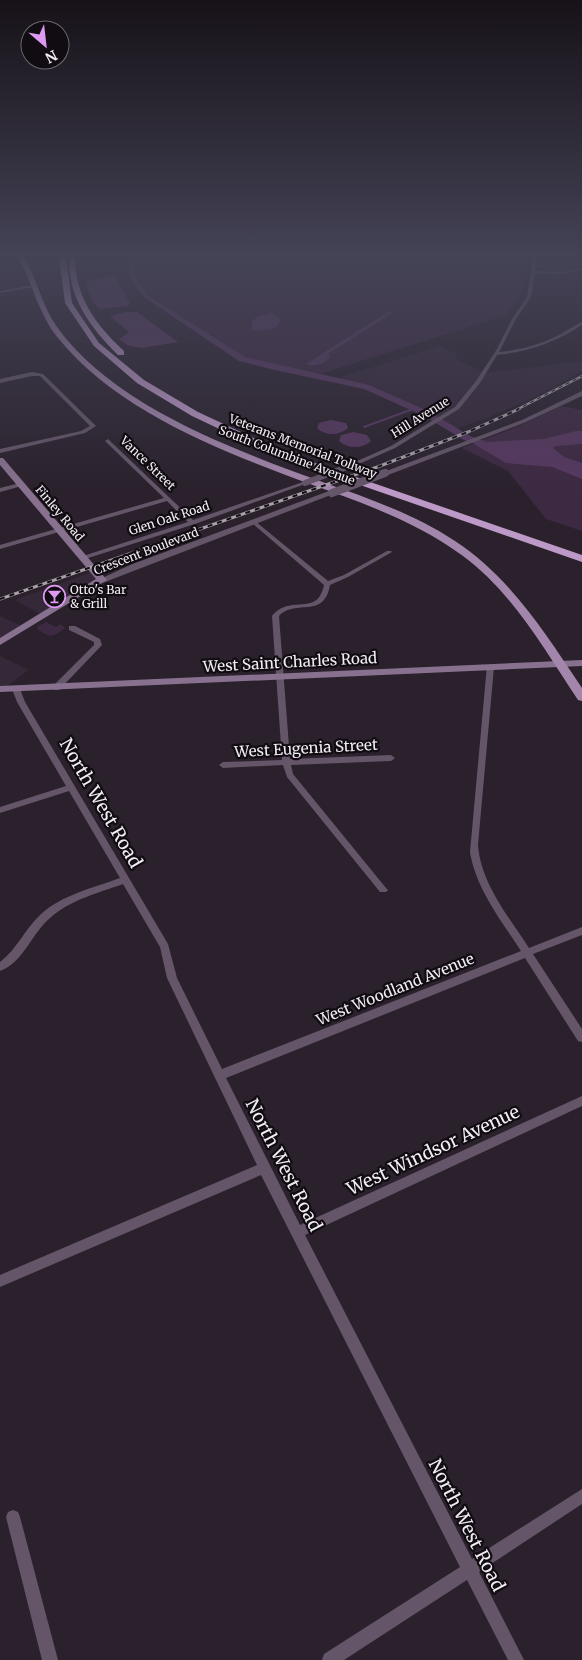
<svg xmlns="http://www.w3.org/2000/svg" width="582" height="1660" viewBox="0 0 582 1660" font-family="Merriweather,serif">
	<rect width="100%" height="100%" fill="#2a212c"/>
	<g fill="#352839">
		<path d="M440 346 456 354 457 360 486 373 582 361V371L541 394 487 418 453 430 396 399 366 387 332 380Z"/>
		<path d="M92 572 99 580 42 615 14 600Z"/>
		<path d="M0 616 22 626 0 641Z"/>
		<path d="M0 656 29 670 4 688H0Z"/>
	</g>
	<g fill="#3d2942">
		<path d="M138 257H529L522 293 506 315 317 375 252 360 235 352 212 335 201 331 143 290 136 275 135 265Z"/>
		<path d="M561 406 582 410V531L546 519 508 471 462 448 519 426Z"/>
		<path d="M46 622 56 627 60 624 65 628C52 638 52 638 38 630L37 627Z"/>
	</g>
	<g fill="#56385f">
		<path d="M109 275 117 276 119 284 130 303 128 306 100 309 93 302 85 283Z"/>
		<path d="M389 311 394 312 329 353 330 358C323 364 315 367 306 364Z"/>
		<path d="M127 312H137L178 342 141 348 127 345 119 339 129 332 110 316Z"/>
		<path d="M272 313 279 317 280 322 275 328 259 331 252 330V321L257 317Z"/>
		<path d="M331 420 346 423 348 428C339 436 325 436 317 428L319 423Z"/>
		<path d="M576 431H582V444L556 446 553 448 564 457 582 463V479L552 467 506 463 474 444 483 440 486 442 544 439Z"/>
		<path d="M353 432 367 435 371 441C362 449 348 449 339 441L341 435Z"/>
	</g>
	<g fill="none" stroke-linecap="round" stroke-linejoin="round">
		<path stroke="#56385f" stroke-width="1" d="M410 410 416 408"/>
		<path stroke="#56385f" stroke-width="2" d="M364 427 413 409"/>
		<path fill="#56385f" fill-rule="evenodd" d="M132 257H138L134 265 136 279 149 296 245 357 369 385 430 412 470 436 499 447 495 450 464 440 424 416 364 389 275 370 239 361 145 298 130 279 128 265Z"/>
		<g fill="#645668" fill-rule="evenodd">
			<path d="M533 257H537L535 271 561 272 582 268V270L561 274 535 273 531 297 516 319 499 352C521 350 542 344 561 334 568 330 575 325 582 322V325C556 342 528 352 497 355L480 383 459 409 395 448 359 464H355V462L391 446 455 407 476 381 497 349 512 319 527 297Z"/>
			<path d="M33 285 35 287 0 293V291Z"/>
			<path d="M32 372 43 374 96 426 85 433 0 453V449L81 431 90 426 40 376H32L0 383V379Z"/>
			<path d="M108 439 193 520 303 482 308 483 195 524 82 560 80 559V557L188 522 167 501 0 549V545L164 498 106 442 105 441Z"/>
			<path d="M20 483 23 485 22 486 0 492V488Z"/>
			<path d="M255 521 328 581 344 575 387 551H391L392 552 348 577 330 585C324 620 296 598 279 616L290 759 391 755 395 758 391 761 291 765 293 774 386 888 388 890 386 892H380L287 777 283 765 223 768 219 765 223 762 282 760 272 616C291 593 317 618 324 585L253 524 252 523Z"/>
			<path d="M69 626H75L100 639 102 645 59 690H53L52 688 53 686 94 645V642L69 630Z"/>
			<path d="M487 665H493L494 667 478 845C481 884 509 917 529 948L582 927V935L533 954 582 1029V1042L578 1041 525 958 226 1078 300 1225 582 1096V1106L305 1235 472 1559 582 1489V1504L479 1572 524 1660H508L467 1580 344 1660H322L324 1654 460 1567 261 1175 0 1287V1275L257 1165 167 978 160 947 123 884C98 893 70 900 50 918 32 933 23 963 0 971V962C17 949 25 929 40 915 61 895 93 888 120 878L69 791 0 813V807L66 786 17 702 12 689 16 687 20 689 25 702 168 944 177 978 222 1069 521 951C501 920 476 889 470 852Z"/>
			<path d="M13 1510 18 1512 20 1517 58 1660H42L6 1517 8 1512Z"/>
		</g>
		<g fill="#645668" fill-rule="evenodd">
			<path d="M582 391V396L526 422 388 475 381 473 522 420Z"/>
			<path d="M329 491 336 493 105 582 102 583 98 580 130 565Z"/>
		</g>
		<g fill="#87718e" fill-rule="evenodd">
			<path d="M0 458H3L107 580 0 645V638L96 579 0 465Z"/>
			<path d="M582 660V666L0 692V686Z"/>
		</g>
		<path fill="#a386ab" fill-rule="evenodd" d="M18 257H24L27 262C38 284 43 307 57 327 113 405 230 448 317 480 364 497 413 513 455 541 511 578 545 633 582 688V701L578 700C544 649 513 593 463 556 417 522 363 503 310 484 223 452 118 412 58 338 38 313 33 284 18 257Z"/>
		<g fill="#bc99c6" fill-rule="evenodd">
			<path d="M59 257H66L72 303 99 343 144 380 198 412 258 440 318 464 582 555V562L311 468 251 444 192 416 137 383 94 346 65 303Z"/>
			<path d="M69 257H75C75 297 96 325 124 351V355H118C90 327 68 298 69 257Z"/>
		</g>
		<defs>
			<path id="rail-far1" d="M516 410 582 376"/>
			<path id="rail" d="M0 599 380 466 468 432 519 409"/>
		</defs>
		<use href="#rail-far1" stroke="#a8a1aa" stroke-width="2.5"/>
		<use href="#rail" stroke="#a8a1aa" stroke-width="3"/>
		<use href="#rail-far1" stroke="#100c11" stroke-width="1" stroke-dasharray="4" stroke-linecap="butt"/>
		<use href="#rail" stroke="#100c11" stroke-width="2" stroke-dasharray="5" stroke-linecap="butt"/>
		<path stroke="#645668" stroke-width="6" d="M305 483 357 463"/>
		<path stroke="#645668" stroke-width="8" d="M332 493 385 473"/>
	</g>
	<linearGradient id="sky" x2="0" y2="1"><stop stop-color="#171218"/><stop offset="0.52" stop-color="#444356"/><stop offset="1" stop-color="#444356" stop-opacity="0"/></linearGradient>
	<rect width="582" height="490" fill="url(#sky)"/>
	<defs>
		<symbol id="bar-ring" viewBox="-11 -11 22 22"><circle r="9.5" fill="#100c11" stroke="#de98f2" stroke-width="1.5"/><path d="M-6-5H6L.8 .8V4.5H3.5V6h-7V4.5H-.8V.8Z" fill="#de98f2"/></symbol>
	</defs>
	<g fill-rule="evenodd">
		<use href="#bar-ring" x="42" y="584" width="25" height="25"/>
	</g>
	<g text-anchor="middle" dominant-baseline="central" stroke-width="4.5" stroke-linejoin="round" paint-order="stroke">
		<g font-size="12" fill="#f2ecf4" stroke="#100c11">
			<text transform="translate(420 417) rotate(-32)">Hill Avenue</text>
			<text transform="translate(303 446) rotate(21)">Veterans Memorial Tollway</text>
			<text transform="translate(287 455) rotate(21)">South Columbine Avenue</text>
			<text transform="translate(148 463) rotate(44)">Vance Street</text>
			<text transform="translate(60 513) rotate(50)">Finley Road</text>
			<text transform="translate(169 518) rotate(-18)">Glen Oak Road</text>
			<text transform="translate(146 551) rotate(-21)">Crescent Boulevard</text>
		</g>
		<g font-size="12" fill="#f2ecf4" stroke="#100c11" text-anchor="start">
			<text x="70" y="589">Otto's Bar<tspan x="70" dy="14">&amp; Grill</tspan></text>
		</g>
		<g font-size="15" fill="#f2ecf4" stroke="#100c11">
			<text transform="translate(290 662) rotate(-3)">West Saint Charles Road</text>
			<text transform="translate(306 748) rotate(-3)">West Eugenia Street</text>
			<text transform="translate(395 989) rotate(-22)">West Woodland Avenue</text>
		</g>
		<g font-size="18" fill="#f2ecf4" stroke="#100c11">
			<text transform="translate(101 803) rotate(60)">North West Road</text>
			<text transform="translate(433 1150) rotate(-25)">West Windsor Avenue</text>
			<text transform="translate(284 1165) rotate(63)">North West Road</text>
			<text transform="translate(467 1525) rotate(63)">North West Road</text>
		</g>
	</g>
	<g transform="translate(45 45) rotate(152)"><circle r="24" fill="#100c11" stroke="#6a666c"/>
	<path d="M0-4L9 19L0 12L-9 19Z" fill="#de98f2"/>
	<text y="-8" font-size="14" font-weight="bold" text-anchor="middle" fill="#f2ecf4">N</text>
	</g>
</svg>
